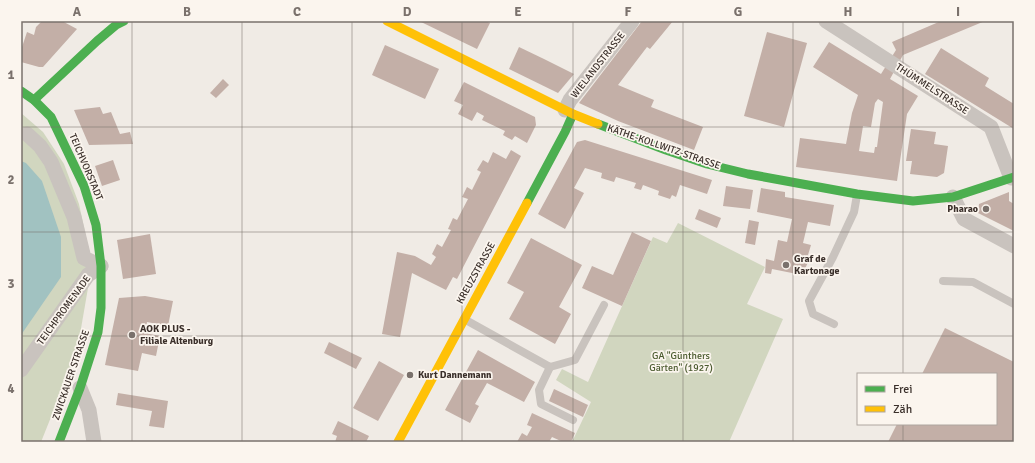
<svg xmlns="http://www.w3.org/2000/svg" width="1035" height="463" viewBox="0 0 1035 463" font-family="Signika,sans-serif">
	<rect width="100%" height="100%" fill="#f0ebe5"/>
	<g fill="#d1d6bf">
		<path d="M21 113 43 132 64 164 79 204 92 265 79 340 71 367 41 442H21Z"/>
		<path d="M678 223 765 267 747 304 783 319 729 442H572L591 402 556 380 562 369 588 382 653 237 667 243Z"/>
	</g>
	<path fill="#a1c2c1" d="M21 161 26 163 42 181 61 237V277L21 335Z"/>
	<g fill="#c3afa7" fill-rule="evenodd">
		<path d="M42 21H62L77 29 43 67H39L21 62V50L27 32 34 35 36 27Z"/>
		<path d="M419 21H485L490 23 477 49Z"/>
		<path d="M642 21H673L650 49 647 47 618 85 654 100 651 107 703 127 694 150 618 121 579 103Z"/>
		<path d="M941 21H985L903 55 890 79 918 96 907 114 897 181 796 167 800 138 846 144 852 113 858 95 813 67 829 42 881 74 896 50 892 42ZM878 99 883 102 877 147H875L874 153 859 151 863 126 871 127 875 103Z"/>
		<path d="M767 32 807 43 784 127 744 116Z"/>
		<path d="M385 45 439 69 425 99 372 75Z"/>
		<path d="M519 47 544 59 574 74 558 93 509 69Z"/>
		<path d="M941 48 989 78 985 86 1014 104V129L925 74Z"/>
		<path d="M223 79 229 85 216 98 210 93Z"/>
		<path d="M464 82 535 117 536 125 527 143 515 136 512 140 503 135 505 131 482 120 484 116 477 112 472 121 458 114 463 105 454 101Z"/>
		<path d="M100 107 103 114 111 112 120 134 130 132 133 144 89 145 74 110Z"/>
		<path d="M911 129 936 132 934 144 948 146 944 173 937 177 910 174 912 161H906Z"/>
		<path d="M585 140 712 180 707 194 680 185 676 197 672 195 670 199 658 195 659 191 643 185 641 190 634 188 636 183 616 177 614 182 601 178 602 173 585 168 574 188 584 193 565 229 538 214 577 142Z"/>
		<path d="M511 150 521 156 457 279 453 277 446 290 412 273 400 337 382 334 397 252 415 256 431 265 436 257 432 254 437 244 442 247 451 230 448 229 453 218 457 220 468 199 462 197 467 187 472 190 481 172 477 170 483 160 488 163 493 152 506 159Z"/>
		<path d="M113 160 120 180 102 186 95 166Z"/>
		<path d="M726 186 753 190 750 209 723 206Z"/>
		<path d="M761 188 785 192V197L834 205 830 226 808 222 803 243 811 245 808 255 811 256 802 275 772 269 771 274 765 273 766 259 774 261 778 240 787 242 792 219 757 212Z"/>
		<path d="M1009 192V201L1014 204V231L978 213 979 204Z"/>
		<path d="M699 209 721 218 717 228 695 219Z"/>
		<path d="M749 220 759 222 755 245 745 243Z"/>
		<path d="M632 232 651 241 622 306 582 288 592 266 613 275Z"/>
		<path d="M150 234 156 274 123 279 117 240Z"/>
		<path d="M531 238 582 265 559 307 571 314 555 344 509 319 524 292 507 283Z"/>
		<path d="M145 296 173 301 168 326 147 322 145 333 160 336 156 356 142 353 138 371 105 365 119 298Z"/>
		<path d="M945 328 1014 362V442H888L897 424H996V374H922Z"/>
		<path d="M329 342 362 358 356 369 324 353Z"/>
		<path d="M478 350 535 382 524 402 487 383 475 404 479 406 470 423 445 410Z"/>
		<path d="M379 361 404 375 378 421 353 408Z"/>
		<path d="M554 389 588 405 583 417 549 401Z"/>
		<path d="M118 393 168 401 164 428 149 426 152 411 116 405Z"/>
		<path d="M532 413 575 433 571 442H563L552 437 549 442H517L522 433 527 436 532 427 527 425Z"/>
		<path d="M338 421 369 436 366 442H335L337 436 332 434Z"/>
	</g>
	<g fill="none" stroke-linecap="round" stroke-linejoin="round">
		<g stroke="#c9c3be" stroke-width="8">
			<path d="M943 281 973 282 1014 304"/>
			<path d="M464 319 550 367 575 360 604 305"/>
			<path d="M834 324 813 314 809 301 833 257 854 212 857 195"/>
			<path d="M550 367 539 390 541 404 573 420"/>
		</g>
		<g stroke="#c9c3be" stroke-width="15">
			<path d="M826 21 991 127 1011 178"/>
			<path d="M565 110 570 100 632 21"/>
			<path d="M27 134 40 146 51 162 74 217 84 258 101 266"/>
			<path d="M953 197 964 219 1014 246"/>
			<path d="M21 370 88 275 101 266"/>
			<path d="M80 388 89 410 94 442"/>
		</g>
		<g stroke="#4caf50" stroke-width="9">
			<path d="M21 91 34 100 51 117 84 186 96 225 101 266V308L98 332 80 388 59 442"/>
			<path d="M34 100 97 41 116 25 124 21"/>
			<path d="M598 124 666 150 707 164 748 174 857 194 913 201 953 197 1014 177"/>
			<path d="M527 203 565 132 573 114"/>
		</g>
		<g stroke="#ffc107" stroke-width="9">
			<path d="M387 21 573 114 598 124"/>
			<path d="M398 442 527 203"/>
		</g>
	</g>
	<path fill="none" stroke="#7a716c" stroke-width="1" stroke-opacity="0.55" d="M132 21V442M242 21V442M352 21V442M462 21V442M573 21V442M683 21V442M793 21V442M903 21V374M21 127H1014M21 232H1014M21 336H1014M903 424V442"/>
	<g fill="#7a716c" stroke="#fbf5ee" stroke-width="1.5">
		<circle cx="986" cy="209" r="4"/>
		<circle cx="786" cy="265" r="4"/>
		<circle cx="132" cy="335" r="4"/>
		<circle cx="410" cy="375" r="4"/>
	</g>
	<g text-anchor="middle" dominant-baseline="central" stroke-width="3.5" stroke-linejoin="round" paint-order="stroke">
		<g font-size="10" fill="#3b302b" stroke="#fbf5ee">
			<text transform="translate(598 65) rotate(-52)">WIELANDSTRASSE</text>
			<text transform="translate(932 89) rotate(33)">THÜMMELSTRASSE</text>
			<text transform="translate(664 147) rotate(19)">KÄTHE-KOLLWITZ-STRASSE</text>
			<text transform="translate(86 167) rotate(67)">TEICHVORSTADT</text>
			<text transform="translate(476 273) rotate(-61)">KREUZSTRASSE</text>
			<text transform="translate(64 310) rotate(-54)">TEICHPROMENADE</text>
			<text transform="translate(71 375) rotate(-71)">ZWICKAUER STRASSE</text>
		</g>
		<g font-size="10" font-weight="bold" fill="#3b302b" stroke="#fbf5ee" text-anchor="start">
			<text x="978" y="209" text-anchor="end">Pharao</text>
			<text x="794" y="259">Graf de<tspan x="794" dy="12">Kartonage</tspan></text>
			<text x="140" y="329">AOK PLUS -<tspan x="140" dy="12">Filiale Altenburg</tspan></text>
			<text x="418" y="375">Kurt Dannemann</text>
		</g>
		<g font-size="10" fill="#4a5a2e" stroke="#fbf5ee">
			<text x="681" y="356">GA "Günthers<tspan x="681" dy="12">Gärten" (1927)</tspan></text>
		</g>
	</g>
	<rect width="1035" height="463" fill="none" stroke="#fbf5ee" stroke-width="44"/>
	<rect x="857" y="373" width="140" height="52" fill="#fbf5ee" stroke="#aea6a0"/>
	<rect x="865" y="386" width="20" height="6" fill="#4caf50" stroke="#aea6a0"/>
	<text x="893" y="393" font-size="12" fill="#3b302b">Frei</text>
	<rect x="865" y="406" width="20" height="6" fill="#ffc107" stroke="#aea6a0"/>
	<text x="893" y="413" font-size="12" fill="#3b302b">Zäh</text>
	<rect x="22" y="22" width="991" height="419" fill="none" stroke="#7a716c" stroke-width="1.5"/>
	<g font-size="13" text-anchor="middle" font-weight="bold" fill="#7a716c">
		<text x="77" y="16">A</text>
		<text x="187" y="16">B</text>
		<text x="297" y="16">C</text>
		<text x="407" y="16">D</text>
		<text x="518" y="16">E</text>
		<text x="628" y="16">F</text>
		<text x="738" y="16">G</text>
		<text x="848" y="16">H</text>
		<text x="958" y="16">I</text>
		<text x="11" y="79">1</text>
		<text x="11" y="184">2</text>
		<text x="11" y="288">3</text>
		<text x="11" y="393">4</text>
	</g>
</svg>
